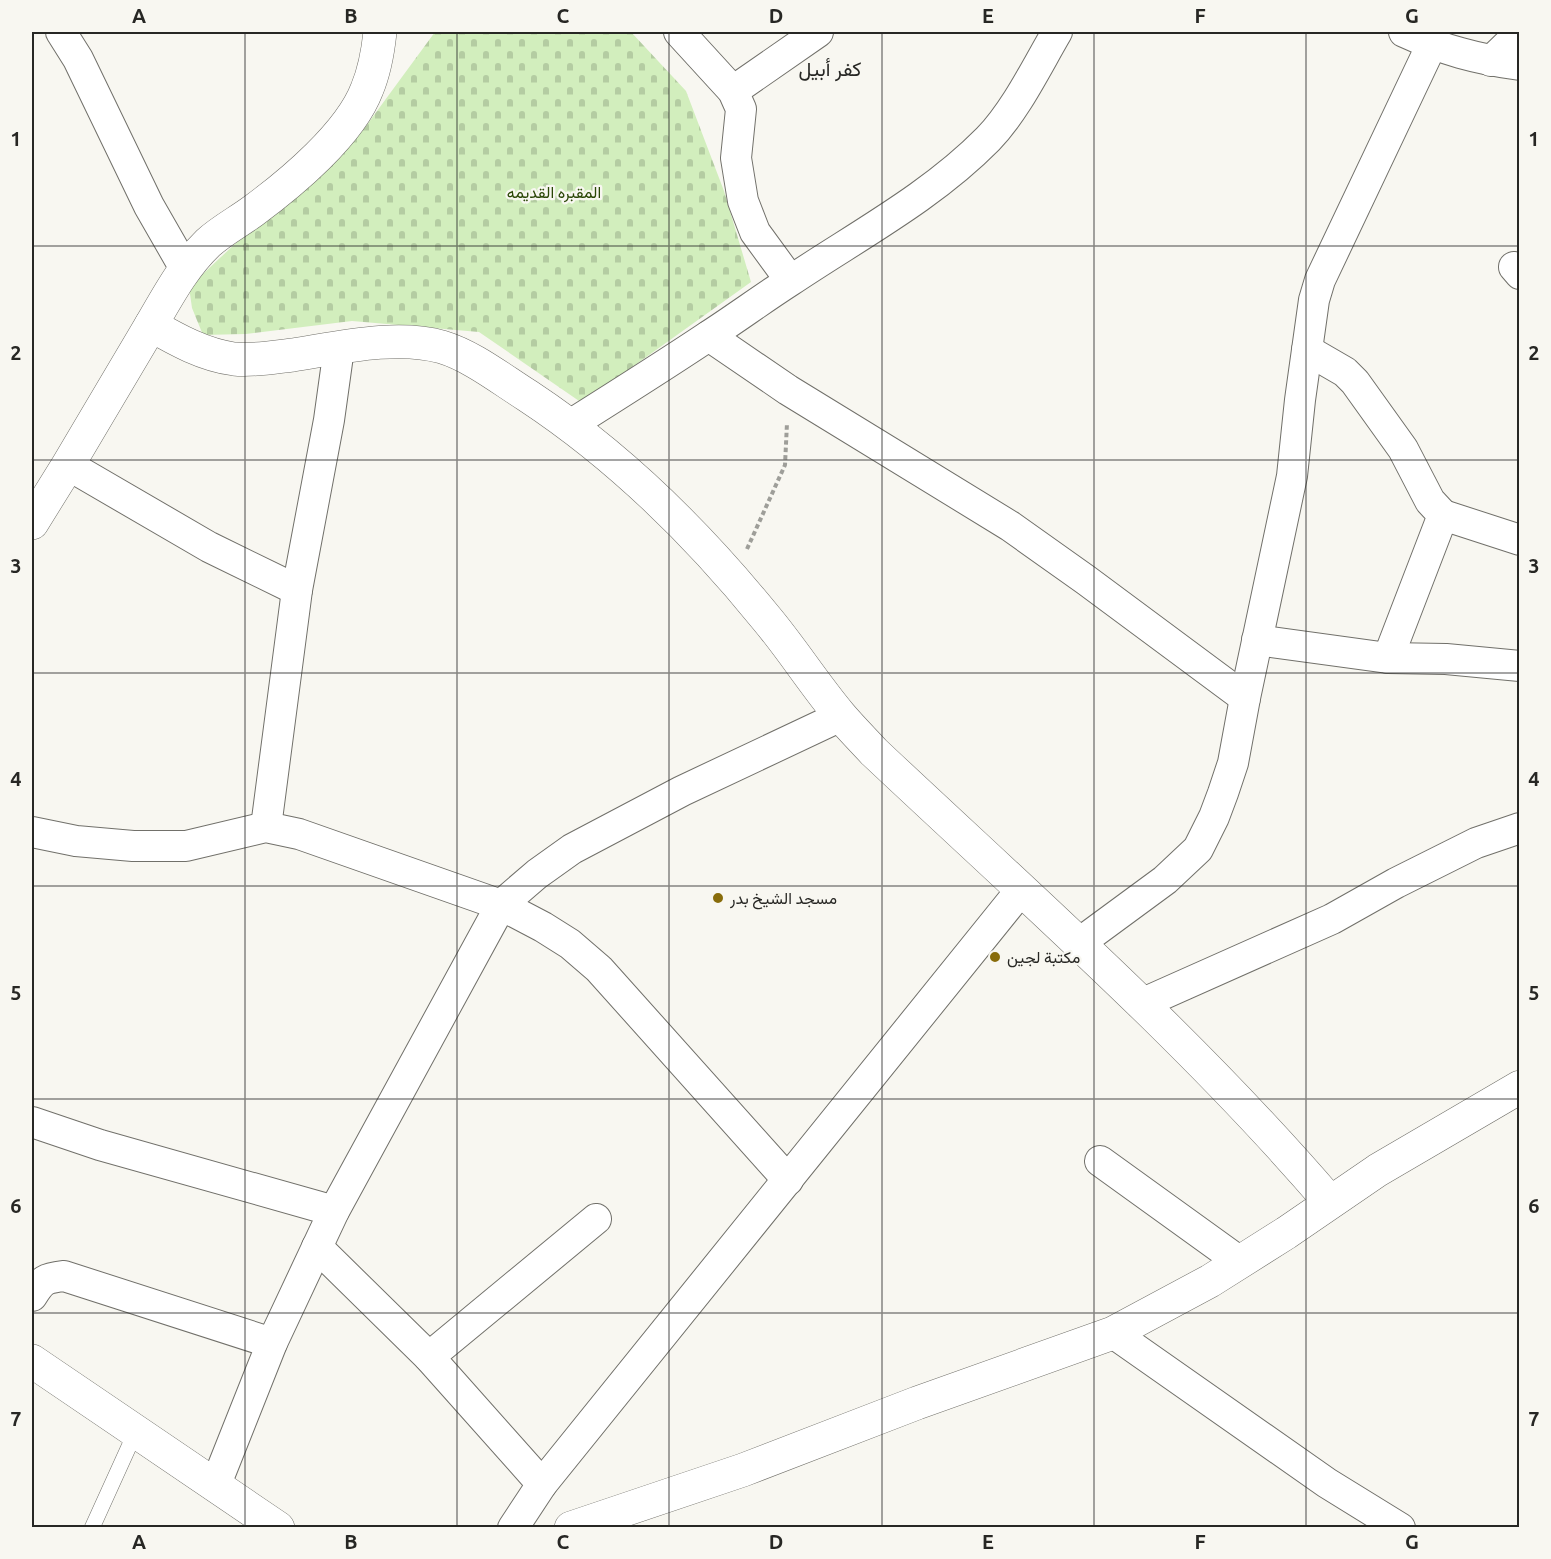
<svg xmlns="http://www.w3.org/2000/svg" width="1551" height="1559" viewBox="0 0 1551 1559" font-family="Ubuntu,Vazirmatn,sans-serif">
	<defs>
		<pattern id="cemetery-stones" width="16" height="16" patternUnits="userSpaceOnUse" patternTransform="scale(1.5)"><rect width="16" height="16" fill="#d2eebd"/><path d="M2 7V4a2 2 0 0 1 4 0v3zM10 15v-3a2 2 0 0 1 4 0v3z" fill="#b4cca2"/></pattern>
	</defs>
	<rect width="100%" height="100%" fill="#f8f7f1"/>
	<path fill="url(#cemetery-stones)" d="M435 32H631L686 91 724 191 751 282 582 403 479 332 352 321 246 334 203 335 192 308 189 287 237 242 325 170 366 126Z"/>
	<g fill="none" stroke-linecap="round" stroke-linejoin="round">
		<defs>
			<path id="lane" d="M92 1528 136 1431"/>
			<g id="street">
				<path d="M61 32 78 59 149 206 184 267"/>
				<path d="M679 32 733 91 741 109 736 158 743 201 755 232 790 280"/>
				<path d="M1404 32C1443 50 1477 59 1520 65"/>
				<path d="M1491 61 1520 33"/>
				<path d="M733 91 818 32"/>
				<path d="M1514 267 1520 274"/>
				<path d="M709 336 788 390 1010 526 1086 580 1245 698"/>
				<path d="M1307 350 1345 372 1355 382 1403 449 1430 501 1443 515 1388 658"/>
				<path d="M570 425C616 396 662 367 707 337 735 319 762 299 790 281 857 236 931 197 988 139 1016 110 1037 66 1057 32"/>
				<path d="M68 465 209 547 297 590"/>
				<path d="M1443 515 1520 540"/>
				<path d="M1257 640 1388 658 1446 659 1520 666"/>
				<path d="M266 827 297 590 329 420 339 348"/>
				<path d="M32 832 76 841 133 846H186L266 827 299 834 501 905 543 927 570 944 599 969 788 1180"/>
				<path d="M1078 944 1165 880 1198 849 1214 817 1223 793 1233 763 1245 698 1292 476 1300 400 1314 300 1320 280 1432 44"/>
				<path d="M1141 1004 1332 919 1396 883 1476 843 1520 828"/>
				<path d="M32 1122 100 1145 334 1211"/>
				<path d="M1100 1161 1240 1262"/>
				<path d="M317 1247 429 1357 542 1484"/>
				<path d="M32 1296C42 1280 45 1278 64 1276L272 1343"/>
				<path d="M1113 1333 1327 1483 1400 1528"/>
				<path d="M429 1357 596 1219"/>
				<path d="M216 1484 272 1343 334 1211 501 905 537 874 572 849 682 791 841 716"/>
				<path d="M513 1528 542 1484 1021 890"/>
			</g>
			<g id="secondary">
				<path d="M380 32C378 51 375 70 367 89 350 134 291 183 253 211 238 222 221 231 208 243 183 267 168 296 151 325 177 340 204 355 234 359 254 361 274 357 293 355 338 348 397 334 442 347 472 356 501 379 528 396 619 456 697 533 766 618 792 649 814 684 840 715 851 728 863 740 874 752 1029 898 1191 1040 1330 1202"/>
				<path d="M32 523 68 465 151 325"/>
				<path d="M32 1361 278 1528"/>
				<path d="M571 1528 743 1470 917 1403 1113 1333 1210 1281 1286 1233 1378 1170 1520 1087"/>
			</g>
		</defs>
		<use href="#lane" stroke="#71706a" stroke-width="16"/>
		<use href="#street" stroke="#71706a" stroke-width="32"/>
		<use href="#secondary" stroke="#71706a" stroke-width="34"/>
		<path stroke="#9e9e99" stroke-width="4" stroke-dasharray="4.5 3" stroke-linecap="butt" d="M747 549 785 465 787 423"/>
		<use href="#lane" stroke="#fff" stroke-width="15"/>
		<use href="#street" stroke="#fff" stroke-width="30"/>
		<use href="#secondary" stroke="#fff" stroke-width="33"/>
	</g>
	<path fill="none" stroke="#272724" stroke-width="1.5" stroke-opacity="0.55" d="M245 32V1528M457 32V1528M669 32V1528M882 32V1528M1094 32V1528M1306 32V1528M32 246H1520M32 460H1520M32 673H1520M32 886H1520M32 1099H1520M32 1313H1520"/>
	<g fill="#886c0b" stroke="#f8f7f1" stroke-width="2">
		<circle cx="718" cy="898" r="6"/>
		<circle cx="995" cy="957" r="6"/>
	</g>
	<g text-anchor="middle" dominant-baseline="central" stroke-width="4.5" stroke-linejoin="round" paint-order="stroke">
		<g font-size="16" fill="#2a4706" stroke="#f8f7f1">
			<text x="554" y="192">المقبره القديمه</text>
		</g>
		<g font-size="16" fill="#272724" stroke="#f8f7f1" text-anchor="start">
			<text x="730" y="898">مسجد الشيخ بدر</text>
			<text x="1007" y="957">مكتبة لجين</text>
		</g>
		<g font-size="20" fill="#272724" stroke="#f8f7f1">
			<text x="830" y="68">كفر أبيل</text>
		</g>
	</g>
	<rect width="1551" height="1559" fill="none" stroke="#f8f7f1" stroke-width="66"/>
	<rect x="33" y="33" width="1485" height="1493" fill="none" stroke="#272724" stroke-width="2"/>
	<g font-size="20" text-anchor="middle" font-weight="bold" fill="#272724">
		<text x="139" y="23">A</text>
		<text x="351" y="23">B</text>
		<text x="563" y="23">C</text>
		<text x="776" y="23">D</text>
		<text x="988" y="23">E</text>
		<text x="1200" y="23">F</text>
		<text x="1412" y="23">G</text>
		<text x="16" y="146">1</text>
		<text x="1534" y="146">1</text>
		<text x="16" y="360">2</text>
		<text x="1534" y="360">2</text>
		<text x="16" y="573">3</text>
		<text x="1534" y="573">3</text>
		<text x="16" y="786">4</text>
		<text x="1534" y="786">4</text>
		<text x="16" y="1000">5</text>
		<text x="1534" y="1000">5</text>
		<text x="16" y="1213">6</text>
		<text x="1534" y="1213">6</text>
		<text x="16" y="1426">7</text>
		<text x="1534" y="1426">7</text>
		<text x="139" y="1549">A</text>
		<text x="351" y="1549">B</text>
		<text x="563" y="1549">C</text>
		<text x="776" y="1549">D</text>
		<text x="988" y="1549">E</text>
		<text x="1200" y="1549">F</text>
		<text x="1412" y="1549">G</text>
	</g>
</svg>
